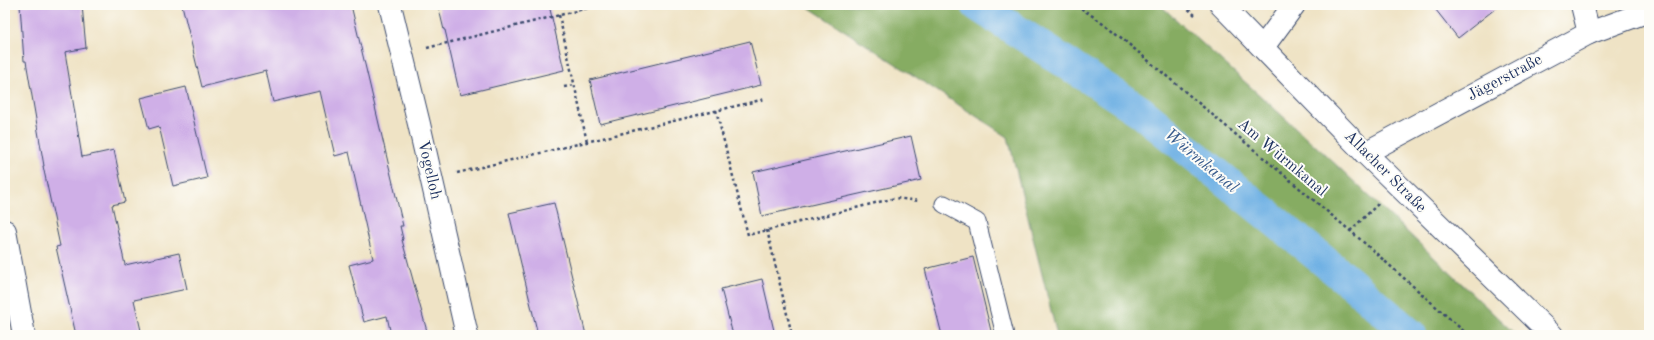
<svg xmlns="http://www.w3.org/2000/svg" width="1654" height="340" viewBox="0 0 1654 340" font-family="'Old Standard TT',serif">
	<rect width="100%" height="100%" fill="#fdfcf7"/>
	<filter id="ink" filterUnits="userSpaceOnUse"><feTurbulence type="fractalNoise" baseFrequency=".025" numOctaves="2"/><feDisplacementMap in="SourceGraphic" scale="8" xChannelSelector="R" yChannelSelector="G"/><feConvolveMatrix kernelMatrix="1 2 1 2 8 2 1 2 1" color-interpolation-filters="sRGB"/></filter>
	<filter id="wash" filterUnits="userSpaceOnUse"><feTurbulence type="fractalNoise" baseFrequency=".012" numOctaves="4" result="noise"/><feDisplacementMap in="SourceGraphic" scale="16" xChannelSelector="R" yChannelSelector="G"/><feGaussianBlur stdDeviation="0.9" result="paint"/><feColorMatrix in="noise" values="0 0 0 0 0 0 0 0 0 0 0 0 0 0 0 0 0 1.4 0 .05"/><feComposite in="paint" operator="in"/></filter>
	<g filter="url(#wash)">
		<rect width="100%" height="100%" fill="#efe3c5"/>
		<path fill="#86ac62" stroke="#506e60" d="M805 5H1160L1329 158 1516 335H1057L1008 137Z"/>
		<g fill="none" stroke-linecap="round" stroke-linejoin="round">
			<path stroke="#70b1e4" stroke-width="32" d="M977 5 1140 111 1351 283 1411 335"/>
		</g>
		<g id="blocks">
			<g fill="#cfafe7">
				<path d="M20 5H82L86 48 65 52 82 157 114 150 125 202 112 205 125 265 179 253 187 289 134 300 142 335H76L56 247 60 246 43 166H44L26 61H24Z"/>
				<path d="M182 5H351L403 226H400L403 239 402 240 428 335H391L387 316 364 322 349 265 373 259 349 152 335 156 320 91 273 102 266 71 202 87Z"/>
				<path d="M438 5H549L564 70 460 95 445 30H444Z"/>
				<path d="M1432 5H1500L1458 38Z"/>
				<path d="M750 41 761 85 600 124 590 80Z"/>
				<path d="M186 87 207 178 173 186 159 126 149 129 141 98Z"/>
				<path d="M911 136 921 180 762 216 753 172Z"/>
				<path d="M554 203 586 335H538L509 213Z"/>
				<path d="M973 257 992 335H942L925 269Z"/>
				<path d="M762 279 775 335H733L721 289Z"/>
			</g>
		</g>
	</g>
	<g filter="url(#ink)">
		<use href="#blocks" fill-opacity="0" stroke="#3b4a6d" stroke-width="1"/>
		<g fill="none" stroke-linecap="round" stroke-linejoin="round">
			<defs>
				<path id="service" d="M944 204 977 222 1005 335"/>
				<g id="minor">
					<path d="M390 5 419 124 467 335"/>
					<path d="M1582 5 1589 33"/>
					<path d="M1263 47 1294 5"/>
					<path d="M1365 153 1589 33 1649 11"/>
					<path d="M5 231 24 335"/>
				</g>
				<path id="tertiary" d="M1221 5 1365 153 1552 335"/>
			</defs>
			<use href="#service" stroke="#3b4a6d" stroke-width="19"/>
			<use href="#minor" stroke="#3b4a6d" stroke-width="24"/>
			<use href="#tertiary" stroke="#3b4a6d" stroke-width="24"/>
			<g stroke="#3b4a6d" stroke-width="2.5" stroke-dasharray="3 3" stroke-linecap="butt">
				<path d="M1076 5 1106 25 1361 240 1468 335"/>
				<path d="M1184 5 1195 15"/>
				<path d="M559 15 587 142"/>
				<path d="M427 48 600 5"/>
				<path d="M564 87 574 85"/>
				<path d="M716 110 748 235 895 198 920 201"/>
				<path d="M457 173 765 99"/>
				<path d="M767 230 792 335"/>
				<path d="M1350 231 1379 203"/>
			</g>
			<use href="#service" stroke="#fff" stroke-width="17"/>
			<use href="#minor" stroke="#fff" stroke-width="22"/>
			<use href="#tertiary" stroke="#fff" stroke-width="22"/>
		</g>
	</g>
	<g text-anchor="middle" dominant-baseline="central" stroke-width="4" stroke-linejoin="round" paint-order="stroke">
		<g font-size="16" fill="#1b2f5e" stroke="#fdfcf7">
			<text transform="translate(1505 78) rotate(-28)">Jägerstraße</text>
			<text transform="translate(1282 158) rotate(40)">Am Würmkanal</text>
			<text transform="translate(429 170) rotate(77)">Vogelloh</text>
			<text transform="translate(1385 172) rotate(45)">Allacher Straße</text>
		</g>
		<g font-size="17" font-style="italic" fill="#395c8d" stroke="#fdfcf7">
			<text transform="translate(1201 161) rotate(40)">Würmkanal</text>
		</g>
	</g>
	<rect width="1654" height="340" fill="none" stroke="#fdfcf7" stroke-width="20"/>
</svg>
